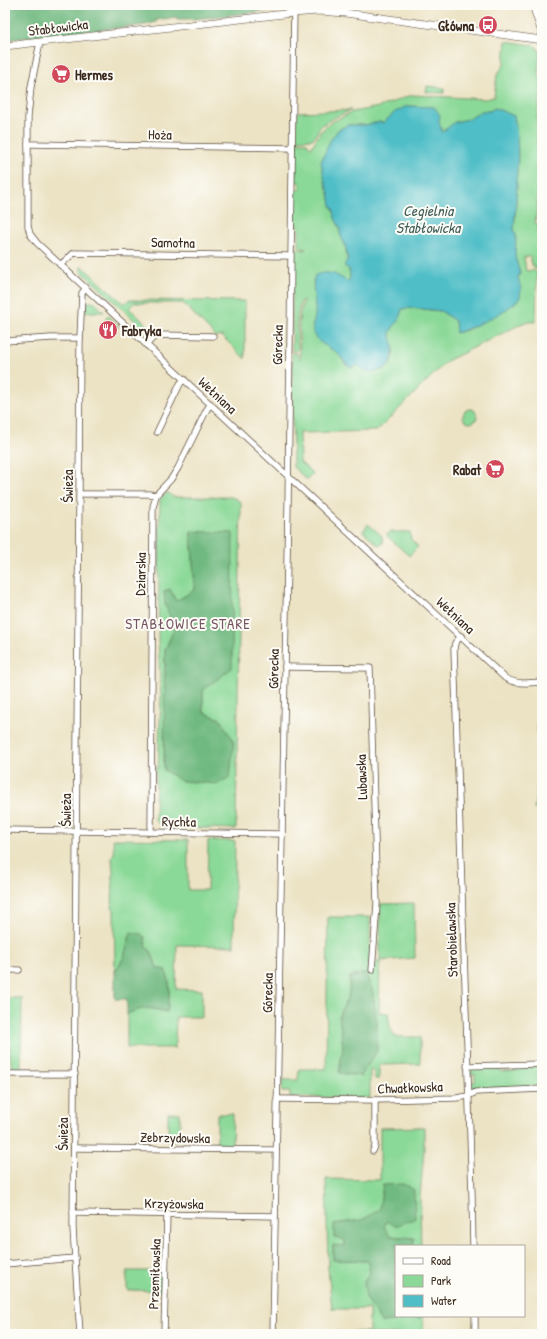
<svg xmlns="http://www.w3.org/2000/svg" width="547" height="1339" viewBox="0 0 547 1339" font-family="'Patrick Hand',sans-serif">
	<rect width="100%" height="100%" fill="#fdfcf7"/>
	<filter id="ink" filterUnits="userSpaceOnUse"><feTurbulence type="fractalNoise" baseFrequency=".025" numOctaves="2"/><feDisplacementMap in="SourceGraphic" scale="8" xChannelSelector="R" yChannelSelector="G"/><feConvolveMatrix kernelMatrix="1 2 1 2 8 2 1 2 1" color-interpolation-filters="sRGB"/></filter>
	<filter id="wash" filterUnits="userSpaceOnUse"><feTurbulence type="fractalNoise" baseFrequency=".012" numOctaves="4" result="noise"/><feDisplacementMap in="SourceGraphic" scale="16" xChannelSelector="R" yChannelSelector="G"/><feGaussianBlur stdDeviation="0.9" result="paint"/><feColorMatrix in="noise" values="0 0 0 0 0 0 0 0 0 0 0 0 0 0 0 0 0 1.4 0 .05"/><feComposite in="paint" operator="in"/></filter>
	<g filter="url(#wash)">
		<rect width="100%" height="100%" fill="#ece3c4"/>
		<g fill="#8bd998" stroke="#63825b" fill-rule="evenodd">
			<path d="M506 41 533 45 539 49C541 57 538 64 539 73 539 75 540 77 541 79 543 93 537 108 537 122 536 155 541 190 535 223L538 224 537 270 533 267 530 257H524L526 271 533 270 537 273 536 322H525L447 361 377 431 299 433 300 462 313 474 307 480 293 467 292 353H297L299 359 301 357 300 355C300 337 296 317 304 301L302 300C295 315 297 332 298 349L296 351H292L293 248 305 250 306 249 299 247V227L294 226V190H300V182H295V142H306L311 148 321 131 332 122 352 112 379 107 412 95 485 99 494 97 497 75 504 65ZM407 106 434 107 442 132 455 122 469 119 482 111H490L495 108 514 116C518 137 519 160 516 181L517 185 514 230 516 235 515 257 520 273 518 277 515 303 467 330 456 333 455 321 441 311 413 308 402 309C399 319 394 324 390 333 391 341 395 349 393 358 388 376 369 372 357 365L352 368 345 364 339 354 323 344 318 338 312 326C320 315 314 293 313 280L340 277 348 282 350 277 345 245 340 234V228L335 218 334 211 331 205 329 193 325 182 327 149 330 141 338 130 348 125H365L380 122 383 123Z"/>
			<path d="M427 86 444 88V93L426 92Z"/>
			<path d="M351 110 330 120 321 126 313 139 295 140 296 115 298 112Z"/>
			<path d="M82 266 124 304 128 300 245 301V359L222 336 216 337 183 303H134L129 308 152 330 147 332 80 270Z"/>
			<path d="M86 302H94L104 312H85Z"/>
			<path d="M108 315 119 326 116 329 106 320V317Z"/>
			<circle cx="470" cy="416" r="7"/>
			<path d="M168 492 173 497H232L241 502 236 829 162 827 155 820 156 768H158L161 698 158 641 160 499ZM191 532 203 690V712L220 719 164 770 165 650 175 627 176 601 195 590Z"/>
			<path d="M368 524 382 536 383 543 378 545 363 531Z"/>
			<path d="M390 532H410L411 539 418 547 409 556 388 537 387 534Z"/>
			<path d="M539 687 542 688V711L538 707Z"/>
			<path d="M542 718V743H538L537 722Z"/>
			<path d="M542 769V820L541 809H534L539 774Z"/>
			<path d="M113 839 188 840V890H207L208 840 235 841 234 946 177 945 176 989 202 990V1017H176L175 1048H127V1014C145 1006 148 1008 167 1012 169 998 172 983 165 970L157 968 151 951 131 932 124 957 115 972 114 910 112 907 113 873 112 858 114 853Z"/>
			<path d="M414 903 415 958 380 961 379 1012 388 1013 390 1027 395 1037H420V1064L379 1065V1079H375L374 1070 370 1069V1098L290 1097V1092H282V1078H284V1080H298L299 1069H326L328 917H370V969L380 960V904ZM350 977 361 1076 340 1073 343 1046 339 1016 349 994Z"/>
			<path d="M5 998H22L21 1071 12 1069 5 1022Z"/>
			<path d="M542 1066V1086L471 1089 470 1083 475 1082V1074H470V1070L472 1068H500V1072L516 1071V1067Z"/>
			<rect x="168" y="1113" width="12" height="28"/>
			<path d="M217 1114H233L232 1145 214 1144V1142H217Z"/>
			<path d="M424 1127V1150L420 1197 421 1246H413L414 1238 390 1236 383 1226 387 1221 383 1185 380 1210 362 1220 334 1224 345 1240V1247L333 1246V1260L369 1261 370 1274 381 1322 419 1318 420 1316H423L424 1334H326V1332H369V1309H332L328 1268 326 1179 380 1180V1128Z"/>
			<path d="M127 1271H161L160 1291 127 1290Z"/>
		</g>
		<g fill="#70b980" stroke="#56724f">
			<path d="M5 5H290L287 9H285L194 19H177V17L156 20V22L145 25 5 40Z"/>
			<path d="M191 531 233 533 232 668 203 690V712L220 719 234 742 230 777 218 784 181 781 164 770 165 650 175 627 165 605 164 591 170 589 176 601 195 590Z"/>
			<path d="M131 932 141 934 145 937 146 947 151 951 157 968 165 970C172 983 169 998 167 1012 149 1007 144 1007 127 1014V999H115V972L124 957Z"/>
			<path d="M365 973 372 988 377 1020V1051L361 1076 339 1073 343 1046 339 1016 349 994 350 977Z"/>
			<path d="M403 1184 414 1190 415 1219 395 1226 387 1221 384 1226 390 1236 414 1238 413 1246H396V1316H420V1318L381 1322 366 1298 364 1280 370 1274 368 1261 333 1260V1245L345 1246V1240L334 1237V1224L362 1220 379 1210 383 1185Z"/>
		</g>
		<path fill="#50bec7" stroke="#467472" d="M407 106 434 107 440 115 439 121 442 132 455 122 469 119 482 111H490L495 108 514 116C518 137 519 159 516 181L517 185 514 230 516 235 515 257 520 273 518 277 521 289 520 298C507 312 475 327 456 333L455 321 441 311 413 308 402 309 399 321 393 327 390 333C391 337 393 341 393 345 395 367 382 374 364 371L363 369 357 365 352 368C344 364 345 361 339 355 334 349 317 343 314 335 310 326 315 323 315 314 316 301 311 287 315 275 330 270 336 274 348 282L350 277 349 269 344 266 348 258 345 245 340 234V228L335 218 334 211 331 205 329 193 325 182 321 162 330 141 338 130 348 125H365L380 122 383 123 395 112Z"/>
	</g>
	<g filter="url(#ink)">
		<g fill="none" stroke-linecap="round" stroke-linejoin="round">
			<defs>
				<g id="minor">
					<path d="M40 42 31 87 28 117V226L30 234 37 243 505 678C517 685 529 683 542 682"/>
					<path d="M28 144 292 148"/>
					<path d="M60 265 74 253 290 256"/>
					<path d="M5 341 51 338H80"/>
					<path d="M146 345 156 335 213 336"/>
					<path d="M157 432 180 384 184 379"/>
					<path d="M80 494H149L156 495"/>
					<path d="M461 636 455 643 454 649 472 1195 473 1246"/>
					<path d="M285 667 370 668 377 904 372 970"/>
					<path d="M5 830 282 834"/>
					<path d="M151 832 153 507 156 495 171 479 178 468 207 409 211 404"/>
					<path d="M5 970H19"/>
					<path d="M467 1066 542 1064"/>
					<path d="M5 1074H75"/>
					<path d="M277 1099 375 1100 456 1098 468 1096 476 1092 542 1089"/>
					<path d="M74 1148 276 1150"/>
					<path d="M373 1151 375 1146V1100"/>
					<path d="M73 1213 275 1216"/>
					<path d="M5 1264 75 1258"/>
					<path d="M475 1316V1334"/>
					<path d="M80 1334 73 1229 79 497 80 338 82 293 86 288"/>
					<path d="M164 1334 167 1214"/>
					<path d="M273 1334 288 506 294 5"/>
				</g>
				<g id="tertiary">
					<path d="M533 5 542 33"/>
					<path d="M5 46 293 13 318 11 345 13 542 40"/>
				</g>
			</defs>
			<use href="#minor" stroke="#564637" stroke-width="7"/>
			<use href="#tertiary" stroke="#564637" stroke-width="8"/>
			<use href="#minor" stroke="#fff" stroke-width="5.5"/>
			<use href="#tertiary" stroke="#fff" stroke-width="7"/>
		</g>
	</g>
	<defs>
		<symbol id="bus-disc" viewBox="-11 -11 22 22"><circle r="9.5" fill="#d1495b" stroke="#fdfcf7"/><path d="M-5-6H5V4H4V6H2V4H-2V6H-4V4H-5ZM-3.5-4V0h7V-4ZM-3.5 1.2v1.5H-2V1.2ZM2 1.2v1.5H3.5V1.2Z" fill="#fff"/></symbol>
		<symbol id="supermarket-disc" viewBox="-11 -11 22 22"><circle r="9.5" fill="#d1495b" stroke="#fdfcf7"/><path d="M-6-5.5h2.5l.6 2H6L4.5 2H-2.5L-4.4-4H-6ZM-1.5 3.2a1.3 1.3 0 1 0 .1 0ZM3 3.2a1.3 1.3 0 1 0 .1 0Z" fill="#fff"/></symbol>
		<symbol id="restaurant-disc" viewBox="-11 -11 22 22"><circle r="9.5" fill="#d1495b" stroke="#fdfcf7"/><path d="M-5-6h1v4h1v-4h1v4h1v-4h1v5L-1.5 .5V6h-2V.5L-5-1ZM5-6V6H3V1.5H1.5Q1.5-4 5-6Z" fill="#fff"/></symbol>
	</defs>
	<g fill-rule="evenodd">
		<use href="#bus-disc" x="477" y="14" width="22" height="22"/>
		<use href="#supermarket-disc" x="50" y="63" width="22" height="22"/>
		<use href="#restaurant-disc" x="97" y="319" width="22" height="22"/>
		<use href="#supermarket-disc" x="484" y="458" width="22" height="22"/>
	</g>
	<g text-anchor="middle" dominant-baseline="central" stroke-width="4" stroke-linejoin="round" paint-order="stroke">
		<g font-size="14" font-weight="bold" fill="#3b2a1e" stroke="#fdfcf7" text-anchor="end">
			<text x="474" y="25">Główna</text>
			<text x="75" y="74" text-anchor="start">Hermes</text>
			<text x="122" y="330" text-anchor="start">Fabryka</text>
			<text x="481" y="469">Rabat</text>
		</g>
		<g font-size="14" fill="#3b2a1e" stroke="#fdfcf7">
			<text transform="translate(58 27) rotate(-7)">Stabłowicka</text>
			<text transform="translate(160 134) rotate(1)">Hoża</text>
			<text transform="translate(173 242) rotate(1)">Samotna</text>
			<text transform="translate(277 345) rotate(-89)">Górecka</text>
			<text transform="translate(218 395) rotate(43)">Wełniana</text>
			<text transform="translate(67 486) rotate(-90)">Świeża</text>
			<text transform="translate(140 574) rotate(-89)">Dziarska</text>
			<text transform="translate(456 615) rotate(43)">Wełniana</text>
			<text transform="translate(273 669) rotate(-89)">Górecka</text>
			<text transform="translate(361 777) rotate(-92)">Lubawska</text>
			<text transform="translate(65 810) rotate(-90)">Świeża</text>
			<text transform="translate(179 821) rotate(1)">Rychła</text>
			<text transform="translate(451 940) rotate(-92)">Starobielawska</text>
			<text transform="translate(267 993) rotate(-89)">Górecka</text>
			<text transform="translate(410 1087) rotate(-2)">Chwałkowska</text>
			<text transform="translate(62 1134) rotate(-90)">Świeża</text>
			<text transform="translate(175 1137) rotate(1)">Zebrzydowska</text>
			<text transform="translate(174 1203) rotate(1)">Krzyżowska</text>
			<text transform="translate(154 1274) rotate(-88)">Przemiłowska</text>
		</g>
		<g font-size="15" font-style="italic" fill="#425e59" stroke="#fdfcf7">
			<text x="428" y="210">Cegielnia<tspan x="428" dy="17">Stabłowicka</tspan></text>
		</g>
		<g font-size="15" letter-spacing="1" fill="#765662" stroke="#fdfcf7">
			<text x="188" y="623">STABŁOWICE STARE</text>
		</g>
	</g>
	<rect width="547" height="1339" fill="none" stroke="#fdfcf7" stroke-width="20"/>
	<rect x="395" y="1245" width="130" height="72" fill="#fdfcf7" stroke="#afa8a0"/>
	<rect x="403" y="1258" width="20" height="6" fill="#ffffff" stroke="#afa8a0"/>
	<text x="431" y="1265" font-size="12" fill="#3b2a1e">Road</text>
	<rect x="403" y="1275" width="20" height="12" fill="#8bd998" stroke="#afa8a0"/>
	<text x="431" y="1285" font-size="12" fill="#3b2a1e">Park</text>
	<rect x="403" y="1295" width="20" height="12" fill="#50bec7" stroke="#afa8a0"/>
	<text x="431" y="1305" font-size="12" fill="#3b2a1e">Water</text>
</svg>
